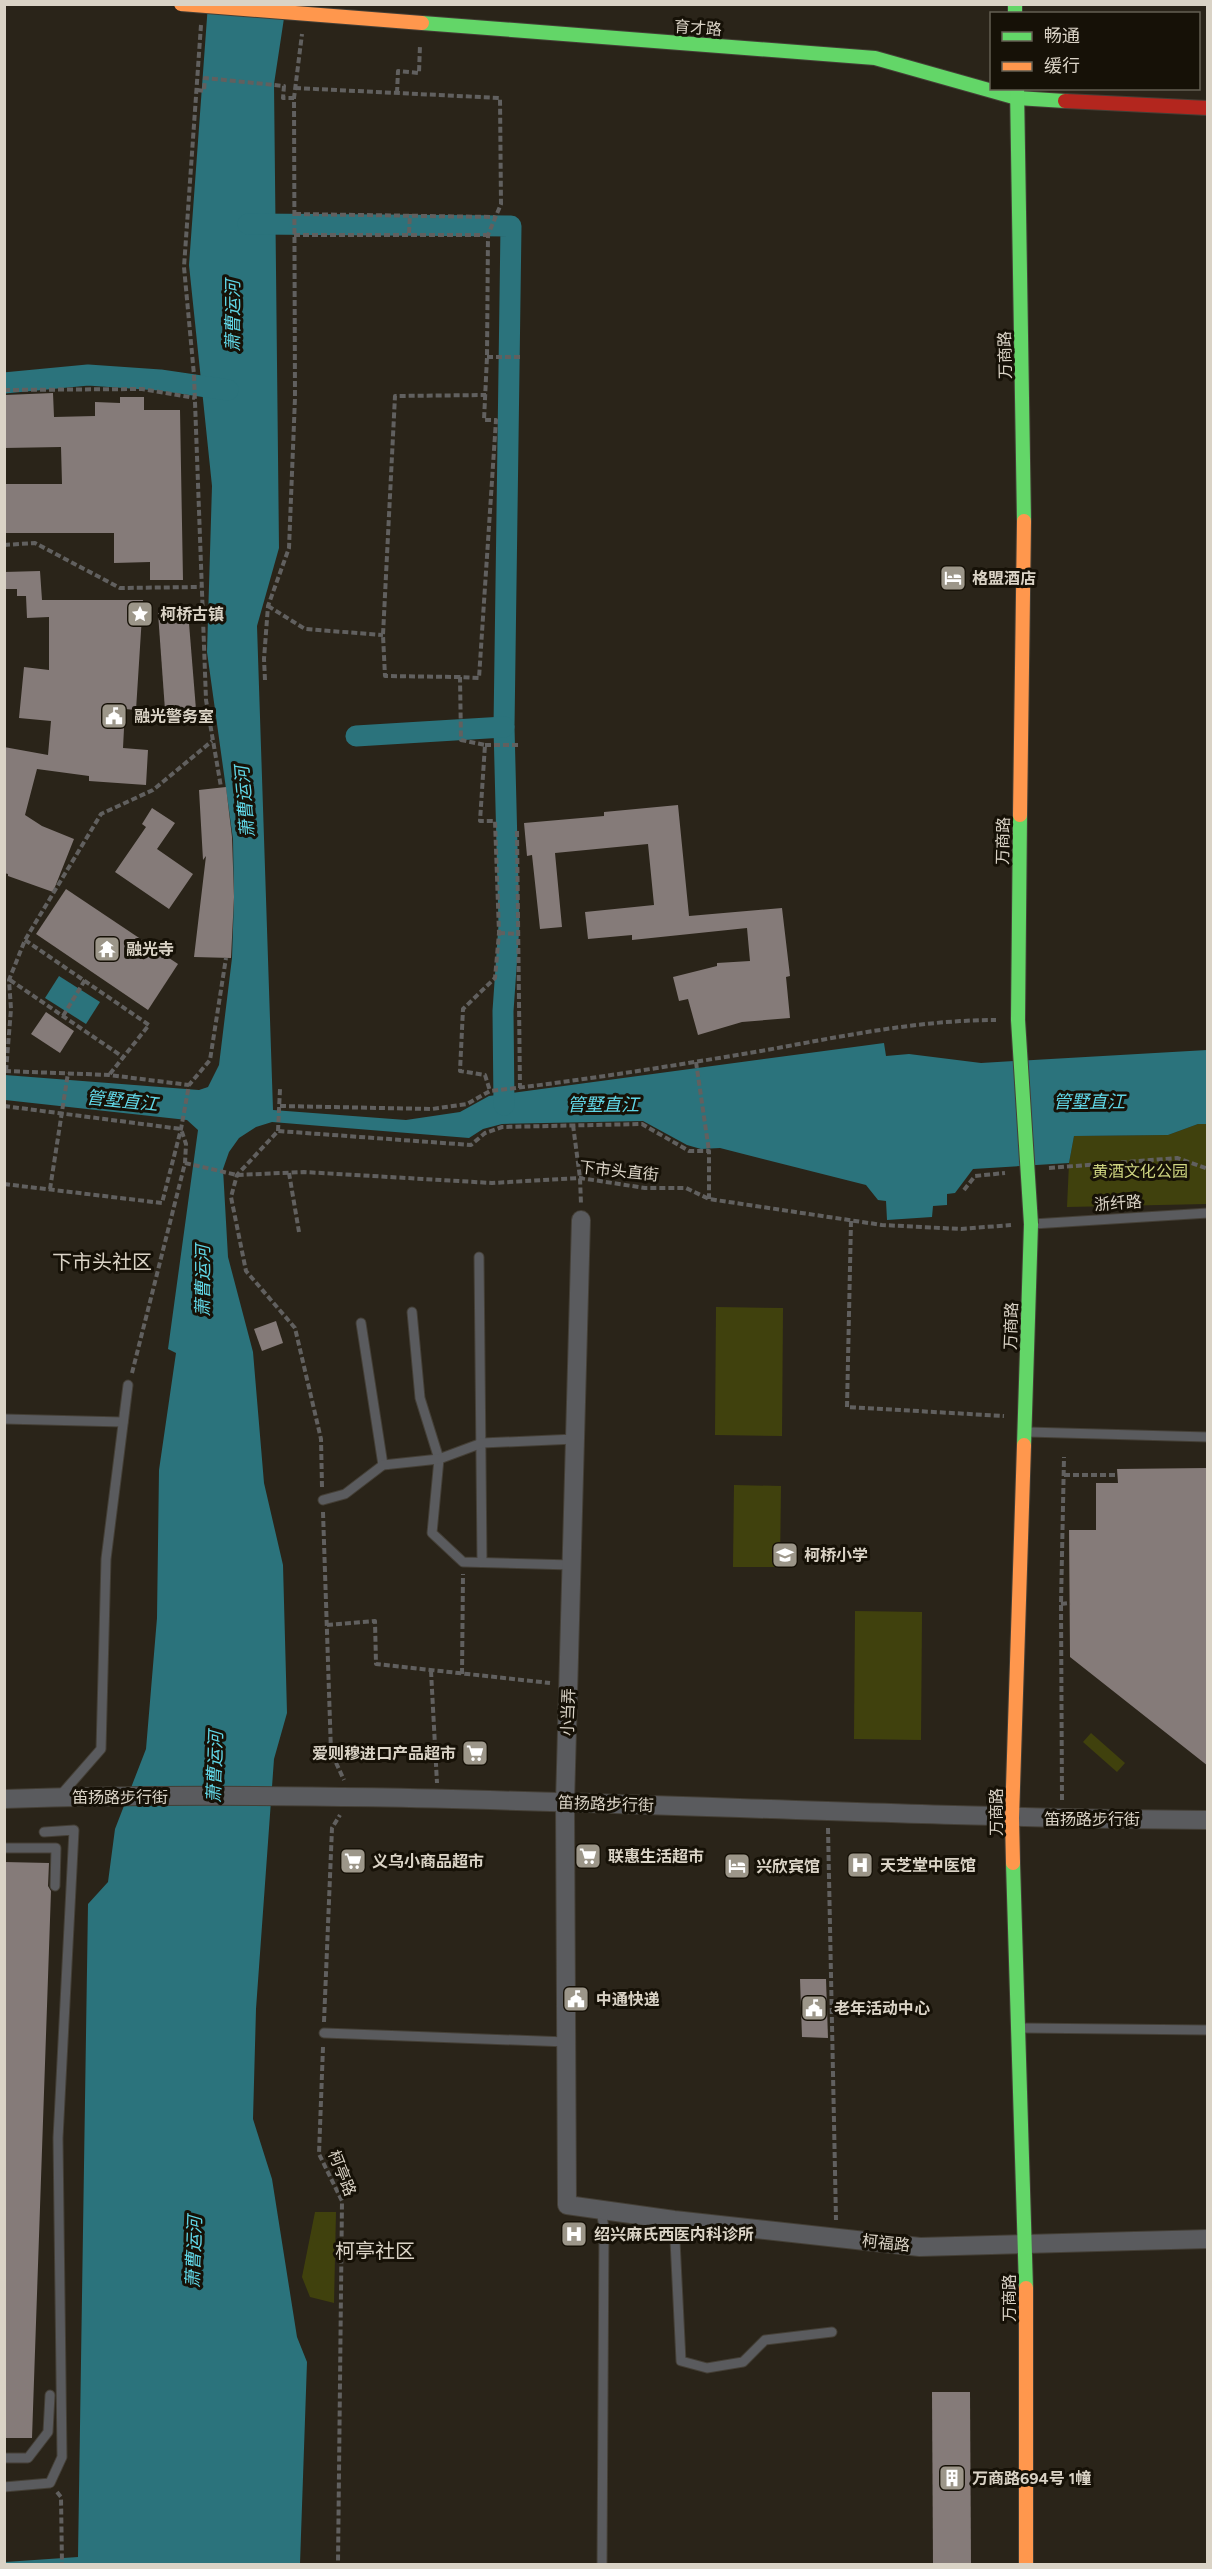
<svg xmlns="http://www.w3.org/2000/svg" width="1212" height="2569" viewBox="0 0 1212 2569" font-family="Figtree,'Noto Sans SC',sans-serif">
	<rect width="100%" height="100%" fill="#2a2419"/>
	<g fill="#40410d">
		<path d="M1198 1124H1207V1204L1067 1207 1069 1163 1074 1136 1168 1135Z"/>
		<path d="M716 1307 783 1308 782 1436 715 1435Z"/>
		<path d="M734 1485 781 1486 780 1567H733Z"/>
		<path d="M855 1611 922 1612 921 1740 854 1739Z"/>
		<path d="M1091 1733 1125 1763 1117 1772 1083 1742Z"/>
		<path d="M315 2212H336L334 2303 310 2297 302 2277Z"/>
	</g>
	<g fill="#2b737c">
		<path d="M208 4 286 5 274 84 279 548 257 626 273 1110 406 1120 460 1112 489 1096 884 1043 886 1056 909 1054 981 1063 1207 1050V1124H1198L1168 1135 1074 1136 1069 1163 973 1169 955 1193 947 1194V1205L933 1206 932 1217 887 1220 886 1201 878 1200 866 1185 720 1148 701 1149 687 1145 643 1121 502 1124 483 1129 469 1138 272 1122 256 1127 239 1138 229 1152 223 1169 228 1257 253 1352 264 1483 283 1565 287 1713 274 1759 256 2009 253 2119 272 2179 297 2337 307 2362 300 2564H5V2562L78 2557 88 1904 108 1882 115 1829 146 1749 157 1618 159 1470 176 1353 168 1349 198 1130 187 1120 5 1100V1075L199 1090 208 1087 219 1065 232 958 234 899 233 839 207 652 212 486 189 265Z"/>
		<path d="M59 976 100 1002 86 1024 45 998Z"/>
	</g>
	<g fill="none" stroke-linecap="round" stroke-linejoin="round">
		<g stroke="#2b737c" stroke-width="21">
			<path d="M248 224 511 226 504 727 509 925 503 1011 504 1105"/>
			<path d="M4 383 88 375 160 380 228 390"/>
			<path d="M356 736 504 727"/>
		</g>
	</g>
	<g fill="#857b79">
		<path d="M53 393 54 417 95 416V402L120 403V397H144V410H180L183 580H150V562L114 563V533H4V484H62L61 447 4 448 5 395Z"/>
		<path d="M40 571 42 600H143L136 710 125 709 123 748 148 750 146 785 89 781V776L37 769 25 815 42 826 74 839 53 892 8 876V874L4 873V747L48 755 51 721 19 718 24 667 49 670V617L27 618 26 596H17V589H4V572Z"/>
		<path d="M188 611 197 722 166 724 158 613Z"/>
		<path d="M226 787 232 837 234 897 231 958 194 957 206 856 203 860 199 790Z"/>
		<path d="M678 805 689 916 782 908 790 976 786 977 790 1018 742 1022 698 1035 688 999 679 1001 673 977 717 966V963L750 961 747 928 632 940V935L588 939 585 912 654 905 648 844 555 853 562 927 540 929 532 855 527 856 524 823 604 816V812Z"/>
		<path d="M152 808 175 823 157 849 193 874 169 909 115 872 146 827 142 824Z"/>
		<path d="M66 889 178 964 148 1010 36 934Z"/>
		<path d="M46 1012 74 1031 60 1053 31 1034Z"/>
		<path d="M276 1321 283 1343 262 1351 254 1329Z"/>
		<path d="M1208 1468V1766L1070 1657 1069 1530H1096V1483H1118L1117 1469Z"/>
		<path d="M4 1862 49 1863 48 1886 51 1891 32 2438H4Z"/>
		<path d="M800 1979H826L828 2038 802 2037Z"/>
		<path d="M932 2392H970L971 2565H933Z"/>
	</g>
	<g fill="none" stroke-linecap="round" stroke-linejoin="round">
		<defs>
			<g id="lane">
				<path d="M1033 1224 1208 1213"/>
				<path d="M479 1257 482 1562"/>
				<path d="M412 1312 420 1398 439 1459 432 1533 463 1562 572 1565"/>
				<path d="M361 1323 383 1465"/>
				<path d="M4 1419 123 1422"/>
				<path d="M1027 1432 1208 1437"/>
				<path d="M323 1500 345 1494 383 1465 439 1459 482 1443 575 1439"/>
				<path d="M59 1797 101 1749 106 1559 128 1385"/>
				<path d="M4 1848H56L55 1886"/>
				<path d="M1021 2028 1208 2030"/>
				<path d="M324 2033 567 2042"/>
				<path d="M601 2210 604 2228 602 2564"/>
				<path d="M674 2220 681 2361 707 2368 743 2362 765 2340 832 2332"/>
				<path d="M4 2458H28L48 2432 50 2395"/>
				<path d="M4 2487 50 2483 62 2457 58 2138 74 1830 44 1832"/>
			</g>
			<g id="street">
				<path d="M581 1220 565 1803 567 2205 674 2220 920 2247 1208 2239"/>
				<path d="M4 1799C406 1786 806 1817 1208 1820"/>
			</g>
			<g id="fast">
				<path d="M1015 4V14"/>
				<path d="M422 23 875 58 1017 98 1065 101"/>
				<path d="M1017 88 1024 521"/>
				<path d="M1018 1020 1020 815"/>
				<path d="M1024 1445 1031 1224"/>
				<path d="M1013 1863 1026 2288"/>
			</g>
			<g id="slow">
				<path d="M1020 815 1024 521"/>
				<path d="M1013 1863 1012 1818 1024 1445"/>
				<path d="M1026 2288V2564"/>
			</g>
			<path id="jam" d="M1065 101 1208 108"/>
		</defs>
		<use href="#lane" stroke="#443f36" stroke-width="11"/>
		<use href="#street" stroke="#443f36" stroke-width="20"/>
		<use href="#fast" stroke="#443f36" stroke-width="16"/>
		<use href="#slow" stroke="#443f36" stroke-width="16"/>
		<use href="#jam" stroke="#443f36" stroke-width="16"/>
		<g stroke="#61605f" stroke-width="4" stroke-dasharray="6 3" stroke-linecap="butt">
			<path d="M201 25 184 267 194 375 206 700 221 787"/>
			<path d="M295 88 500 98 501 204 488 235 487 357 484 420H496L479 678 460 677 461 740 485 745 480 821H495L499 933 495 978 463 1009 460 1071 485 1075 490 1091"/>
			<path d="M197 90 204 91 205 78 284 86 283 98H294"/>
			<path d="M397 93 398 71 419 73 420 45"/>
			<path d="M295 214 494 217"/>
			<path d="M409 233 410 214"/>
			<path d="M294 235H488"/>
			<path d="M487 357H520"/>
			<path d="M4 390 142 389 195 398"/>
			<path d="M4 545 35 543 120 588 200 587"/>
			<path d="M268 606 305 629 383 635"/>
			<path d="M460 677 385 676 383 635 395 396 486 395"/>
			<path d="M265 680 264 659 268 606 289 548 295 398 294 98 302 34"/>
			<path d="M485 745H519"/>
			<path d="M517 831 520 1088"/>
			<path d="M499 933 520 934"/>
			<path d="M25 940 149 1025 109 1075"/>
			<path d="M10 980 123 1057"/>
			<path d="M63 1016 85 980"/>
			<path d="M696 1062 709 1151"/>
			<path d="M5 1071 109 1075 189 1085"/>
			<path d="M6 1071 11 1009 9 980 25 940 101 814 153 790 212 741"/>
			<path d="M4 1106 181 1129"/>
			<path d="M280 1106 432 1109 467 1104 490 1091C580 1081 671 1066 761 1051 839 1037 917 1020 996 1020"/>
			<path d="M573 1125 580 1178 581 1204"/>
			<path d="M278 1131 280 1089"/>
			<path d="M185 1163 237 1175 304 1172 492 1183 580 1178 645 1188H686L709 1199 882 1225 961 1229 1011 1225"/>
			<path d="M1049 1168 1177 1158 1208 1169"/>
			<path d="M289 1173 299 1232"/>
			<path d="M4 1184 162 1203 181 1129 189 1085 210 1060 226 958"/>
			<path d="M50 1189 68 1073"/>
			<path d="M964 1190 975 1176 1005 1173"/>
			<path d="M851 1221 847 1407 1004 1416"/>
			<path d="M132 1373 185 1163 186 1144 181 1129"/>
			<path d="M1064 1475H1117"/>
			<path d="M322 1487 321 1439 295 1328 246 1271 231 1197 237 1175 278 1131 471 1145 485 1133 502 1127 642 1124 689 1151H709V1199"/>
			<path d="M323 1512 331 1752 344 1780"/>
			<path d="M1061 1604 1070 1603"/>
			<path d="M327 1625 375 1621 376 1664 550 1683"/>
			<path d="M431 1671 437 1783"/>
			<path d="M462 1674 463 1574"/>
			<path d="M1062 1800 1061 1604 1064 1457"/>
			<path d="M828 1828 836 2220"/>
			<path d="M324 2022 332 1828 340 1815"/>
			<path d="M323 2047 319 2154 342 2201 338 2564"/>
			<path d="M57 2492 61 2497 62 2564"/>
		</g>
		<use href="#lane" stroke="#5a5b5e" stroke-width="9"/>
		<use href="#street" stroke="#5a5b5e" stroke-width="18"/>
		<use href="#fast" stroke="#63d668" stroke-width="14"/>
		<use href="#slow" stroke="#ff974d" stroke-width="14"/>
		<use href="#jam" stroke="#b3261e" stroke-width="14"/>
		<defs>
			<path id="fast-bridge" d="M1018 1020 1031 1224"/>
			<path id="slow-bridge" d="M181 4 422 23"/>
		</defs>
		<use href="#fast-bridge" stroke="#443f36" stroke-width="16" stroke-linecap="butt"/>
		<use href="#slow-bridge" stroke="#443f36" stroke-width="16" stroke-linecap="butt"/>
		<use href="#fast-bridge" stroke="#63d668" stroke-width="14"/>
		<use href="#slow-bridge" stroke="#ff974d" stroke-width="14"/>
	</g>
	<defs>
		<symbol id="hotel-square" viewBox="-11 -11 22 22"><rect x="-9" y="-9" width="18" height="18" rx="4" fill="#9c9689" stroke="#161107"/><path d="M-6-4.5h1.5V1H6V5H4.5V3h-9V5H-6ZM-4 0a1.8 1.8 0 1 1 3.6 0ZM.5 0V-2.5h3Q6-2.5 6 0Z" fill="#fff"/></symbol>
		<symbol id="sight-square" viewBox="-11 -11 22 22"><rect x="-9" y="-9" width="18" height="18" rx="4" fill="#9c9689" stroke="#161107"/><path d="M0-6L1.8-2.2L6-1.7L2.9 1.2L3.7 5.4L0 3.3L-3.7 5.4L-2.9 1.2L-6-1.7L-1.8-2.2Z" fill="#fff"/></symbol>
		<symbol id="civic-square" viewBox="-11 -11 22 22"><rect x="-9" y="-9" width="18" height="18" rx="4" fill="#9c9689" stroke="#161107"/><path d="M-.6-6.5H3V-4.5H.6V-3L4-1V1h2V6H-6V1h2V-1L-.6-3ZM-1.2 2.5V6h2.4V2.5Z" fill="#fff"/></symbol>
		<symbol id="temple-square" viewBox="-11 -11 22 22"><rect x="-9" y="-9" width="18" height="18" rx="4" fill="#9c9689" stroke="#161107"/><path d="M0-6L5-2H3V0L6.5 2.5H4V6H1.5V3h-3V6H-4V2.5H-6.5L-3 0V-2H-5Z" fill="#fff"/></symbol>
		<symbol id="school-square" viewBox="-11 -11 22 22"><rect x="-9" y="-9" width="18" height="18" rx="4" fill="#9c9689" stroke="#161107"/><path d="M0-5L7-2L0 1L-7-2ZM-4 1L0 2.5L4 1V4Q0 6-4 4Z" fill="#fff"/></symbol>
		<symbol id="supermarket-square" viewBox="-11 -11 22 22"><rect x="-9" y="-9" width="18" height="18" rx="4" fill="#9c9689" stroke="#161107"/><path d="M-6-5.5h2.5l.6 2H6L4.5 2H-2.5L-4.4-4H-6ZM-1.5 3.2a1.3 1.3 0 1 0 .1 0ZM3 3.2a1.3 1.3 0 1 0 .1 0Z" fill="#fff"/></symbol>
		<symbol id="hospital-square" viewBox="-11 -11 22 22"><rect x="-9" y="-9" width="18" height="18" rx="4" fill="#9c9689" stroke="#161107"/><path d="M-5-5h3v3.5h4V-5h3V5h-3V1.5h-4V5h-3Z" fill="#fff"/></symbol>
		<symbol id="building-square" viewBox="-11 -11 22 22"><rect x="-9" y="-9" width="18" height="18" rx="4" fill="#9c9689" stroke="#161107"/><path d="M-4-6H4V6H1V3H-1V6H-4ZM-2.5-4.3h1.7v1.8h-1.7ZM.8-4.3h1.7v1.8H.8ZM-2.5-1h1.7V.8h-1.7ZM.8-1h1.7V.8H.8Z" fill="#fff"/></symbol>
	</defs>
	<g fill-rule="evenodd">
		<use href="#hotel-square" x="938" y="563" width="30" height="30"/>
		<use href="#sight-square" x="125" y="599" width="30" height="30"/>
		<use href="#civic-square" x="99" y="701" width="30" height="30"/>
		<use href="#temple-square" x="92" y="934" width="30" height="30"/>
		<use href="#school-square" x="770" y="1540" width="30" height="30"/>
		<use href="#supermarket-square" x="460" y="1738" width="30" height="30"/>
		<use href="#supermarket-square" x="573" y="1841" width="30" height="30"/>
		<use href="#supermarket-square" x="338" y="1846" width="30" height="30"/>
		<use href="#hospital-square" x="845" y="1850" width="30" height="30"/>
		<use href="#hotel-square" x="722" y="1851" width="30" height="30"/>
		<use href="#civic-square" x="561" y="1984" width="30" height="30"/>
		<use href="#civic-square" x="799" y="1993" width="30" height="30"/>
		<use href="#hospital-square" x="559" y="2219" width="30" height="30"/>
		<use href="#building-square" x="937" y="2463" width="30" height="30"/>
	</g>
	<g text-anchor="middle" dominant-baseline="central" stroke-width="6" stroke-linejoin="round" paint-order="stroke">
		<g font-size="16" fill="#dad3c6" stroke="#161107">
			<text transform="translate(698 28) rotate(4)">育才路</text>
			<text transform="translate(1005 355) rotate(-91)">万商路</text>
			<text transform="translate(1003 841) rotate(-89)">万商路</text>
			<text transform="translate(619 1171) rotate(6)">下市头直街</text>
			<text transform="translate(1118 1203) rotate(-4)">浙纤路</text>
			<text transform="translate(1011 1326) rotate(-88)">万商路</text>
			<text transform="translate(568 1712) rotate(-88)">小当弄</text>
			<text x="120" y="1797">笛扬路步行街</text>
			<text transform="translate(606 1804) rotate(2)">笛扬路步行街</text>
			<text transform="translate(996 1812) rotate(-90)">万商路</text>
			<text x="1092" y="1819">笛扬路步行街</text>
			<text transform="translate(342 2173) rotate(68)">柯亭路</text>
			<text transform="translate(886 2243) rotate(6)">柯福路</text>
			<text transform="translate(1009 2298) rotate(-90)">万商路</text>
		</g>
		<g font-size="16" font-weight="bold" fill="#dad3c6" stroke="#161107" text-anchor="start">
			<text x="972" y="578">格盟酒店</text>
			<text x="160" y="614">柯桥古镇</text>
			<text x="134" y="716">融光警务室</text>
			<text x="126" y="949">融光寺</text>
			<text x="804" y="1555">柯桥小学</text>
			<text x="456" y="1753" text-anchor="end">爱则穆进口产品超市</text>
			<text x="608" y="1856">联惠生活超市</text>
			<text x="372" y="1861">义乌小商品超市</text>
			<text x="880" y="1865">天芝堂中医馆</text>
			<text x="756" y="1866">兴欣宾馆</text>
			<text x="596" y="1999">中通快递</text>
			<text x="834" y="2008">老年活动中心</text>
			<text x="594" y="2234">绍兴麻氏西医内科诊所</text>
			<text x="972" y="2478">万商路694号 1幢</text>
		</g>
		<g font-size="16" fill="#cfd581" stroke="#161107">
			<text x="1140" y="1171">黄酒文化公园</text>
		</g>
		<g font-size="18" font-style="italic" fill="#60d5e5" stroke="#161107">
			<text transform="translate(233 316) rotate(-90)">萧曹运河</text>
			<text transform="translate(245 802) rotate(-95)">萧曹运河</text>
			<text transform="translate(122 1101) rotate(6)">管墅直江</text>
			<text x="1089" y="1102">管墅直江</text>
			<text x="603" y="1105">管墅直江</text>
			<text transform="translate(203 1281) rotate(-90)">萧曹运河</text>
			<text transform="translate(215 1767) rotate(-88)">萧曹运河</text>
			<text transform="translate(194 2252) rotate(-88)">萧曹运河</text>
		</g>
		<g font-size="20" fill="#dad3c6" stroke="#161107">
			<text x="102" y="1262">下市头社区</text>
			<text x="375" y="2251">柯亭社区</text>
		</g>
	</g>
	<rect width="1212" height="2569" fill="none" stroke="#dad3c6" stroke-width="12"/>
	<rect x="990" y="12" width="210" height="78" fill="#161107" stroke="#645f53" stroke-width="1.5"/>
	<rect x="1002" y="32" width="30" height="9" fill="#63d668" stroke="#645f53" stroke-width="1.5"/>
	<text x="1044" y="42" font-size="18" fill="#dad3c6">畅通</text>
	<rect x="1002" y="62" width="30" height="9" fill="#ff974d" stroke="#645f53" stroke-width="1.5"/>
	<text x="1044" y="72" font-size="18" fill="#dad3c6">缓行</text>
</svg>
